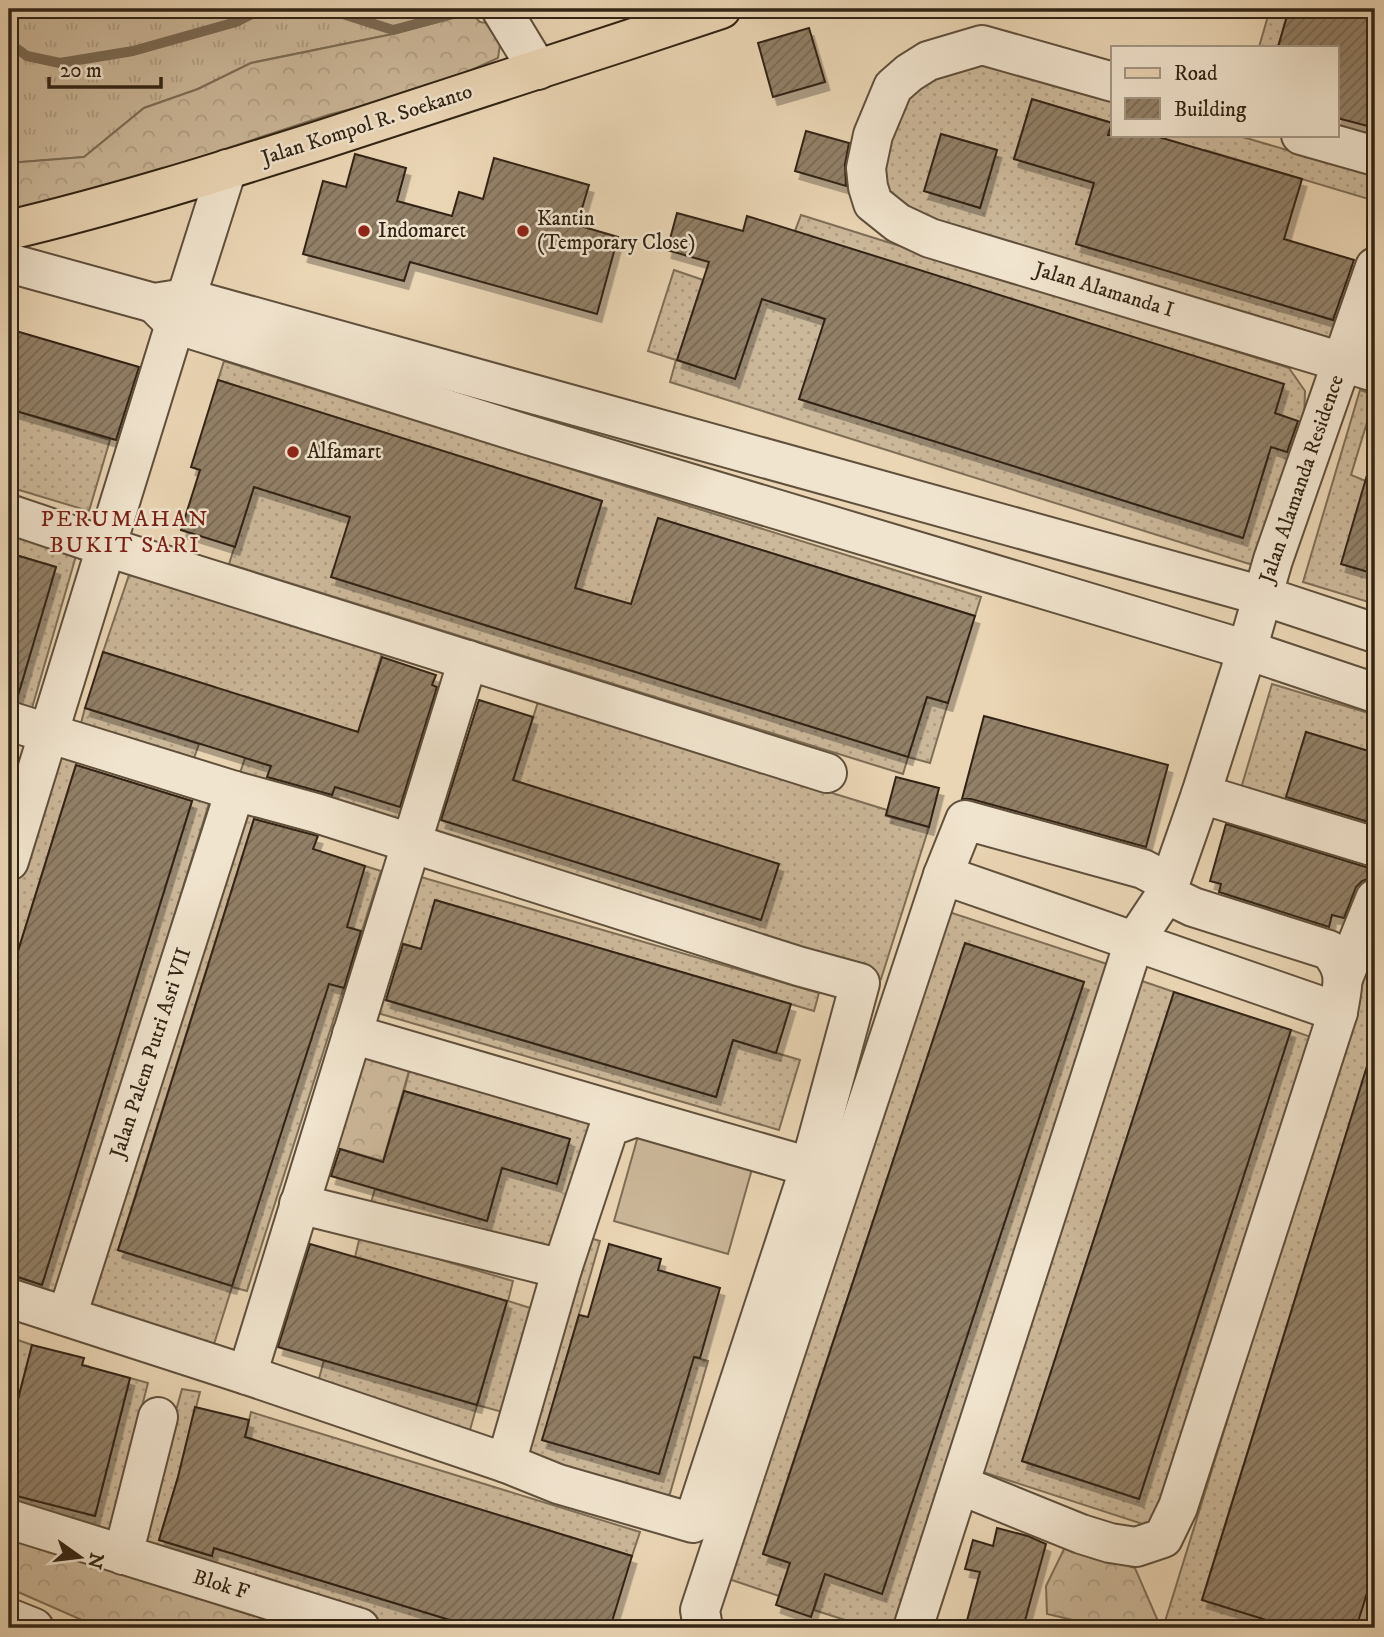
<svg xmlns="http://www.w3.org/2000/svg" width="1384" height="1637" viewBox="0 0 1384 1637" font-family="'IM FELL DW Pica',serif">
	<defs>
		<pattern id="grass-tufts" width="24" height="20" patternUnits="userSpaceOnUse" patternTransform="scale(1.75)"><rect width="24" height="20" fill="#cbb799"/><path d="M3 7l-1-3M5 7V3M7 7l1-3M15 17l-1-3M17 17v-4M19 17l1-3" fill="none" stroke="#af9d83"/></pattern>
		<pattern id="forest-crowns" width="20" height="18" patternUnits="userSpaceOnUse" patternTransform="scale(1.75)"><rect width="20" height="18" fill="#cbb799"/><path d="M2 6a3 3 0 1 1 6 0M12 15a3 3 0 1 1 6 0" fill="none" stroke="#af9d83"/></pattern>
		<pattern id="garden-dots" width="8" height="8" patternUnits="userSpaceOnUse" patternTransform="scale(1.75)"><rect width="8" height="8" fill="#cbb799"/><path d="M2 2h.1M6 6h.1" fill="none" stroke="#af9d83" stroke-width="1.8" stroke-linecap="round"/></pattern>
		<pattern id="building-hatch" width="6" height="6" patternUnits="userSpaceOnUse" patternTransform="scale(1.75)"><rect width="6" height="6" fill="#928067"/><path d="M-1 1l2-2M0 6l6-6M5 7l2-2" fill="none" stroke="#786954"/></pattern>
		<filter id="shadow"><feDropShadow dx="4.5" dy="8" stdDeviation="0" flood-color="#0004"/></filter>
	</defs>
	<rect width="100%" height="100%" fill="#ead5b4"/>
	<filter id="stains"><feTurbulence type="fractalNoise" baseFrequency=".00286" numOctaves="4"/><feColorMatrix values="0 0 0 0 .2 0 0 0 0 .09 0 0 0 0 .02 0 0 0 .5 -.17"/></filter>
	<radialGradient id="worn" r=".72"><stop offset=".6" stop-color="#630" stop-opacity="0"/><stop offset="1" stop-color="#630" stop-opacity=".3"/></radialGradient>
	<path fill="url(#grass-tufts)" stroke="#7e6e56" stroke-width="2" d="M9 9H460L462 15 393 34 251 63 198 89 144 108 84 157 9 163Z"/>
	<g fill="url(#forest-crowns)" stroke="#7e6e56" stroke-width="2">
		<path d="M471 13 480 22 503 25 498 58 432 88 328 115 79 197 9 215V163L84 157 144 108 198 89 251 63 393 34Z"/>
		<path d="M363 1035 415 1050 383 1161 330 1146Z"/>
		<path d="M9 1538 297 1628H100L9 1588Z"/>
		<path d="M1066 1545 1135 1568 1161 1628H1095L1073 1620 1047 1614 1046 1586Z"/>
	</g>
	<g fill="url(#garden-dots)" stroke="#7e6e56" stroke-width="2" fill-rule="evenodd">
		<path d="M1270 9H1289L1278 47H1259Z"/>
		<path d="M975 63 1113 98V123L1032 100 1014 158 1094 183 1076 243 1122 258 1158 137 1152 135H1236L1375 176V201L1205 150 1169 271 1346 324 1341 341 911 213 884 199 885 137 916 85ZM941 134 997 150 980 208 925 191Z"/>
		<path d="M801 215 1289 368 1305 391 1304 423 1275 414 795 231Z"/>
		<path d="M674 270 703 280 677 360 735 379 762 299 825 319 800 399 1242 538 1268 458 1265 445 1294 454 1259 567 670 382 676 360 648 351Z"/>
		<path d="M224 361 981 597 975 616 658 518 631 605 575 588 602 501 218 380Z"/>
		<path d="M1360 390 1375 395V407L1372 406 1351 475 1366 481 1342 564 1375 574V604L1303 582Z"/>
		<path d="M16 411 110 440 89 511 9 487V435Z"/>
		<path d="M254 487 350 517 908 757 927 697 948 703 930 763 908 757 903 774 229 564Z"/>
		<path d="M9 529 78 549 32 708 9 702V686L20 689 56 567 9 553Z"/>
		<path d="M129 575 254 609 383 650 358 732 244 696 230 742 215 687 103 652Z"/>
		<path d="M1272 684 1375 715V753L1306 732 1283 808 1239 795Z"/>
		<path d="M538 702 887 810 886 816 929 827 881 979 427 838 451 761 471 768 454 824 761 920 513 781Z"/>
		<path d="M85 708 199 744 194 758 81 723Z"/>
		<path d="M58 749 79 755 9 980V907Z"/>
		<path d="M245 758 409 809 404 825 240 773Z"/>
		<path d="M195 792 211 797 54 1303 9 1288V1275L42 1284Z"/>
		<path d="M242 812 255 816 118 1250 232 1286 365 866 381 871 247 1291 232 1287 214 1344 87 1304Z"/>
		<path d="M414 875 819 993 814 1011 435 900 421 949 395 941Z"/>
		<path d="M946 911 1116 967 897 1628H870L814 1610 825 1574 882 1593 1084 982 965 944 763 1553 790 1563 779 1596 726 1578Z"/>
		<path d="M1375 943V1041L1202 1599 1273 1622 1271 1628H1163Z"/>
		<path d="M1142 981 1174 992 1022 1461 1139 1499 1291 1030 1314 1038 1155 1528 983 1472Z"/>
		<path d="M378 998 716 1097 733 1040 800 1060 779 1130 374 1012Z"/>
		<path d="M415 1050 596 1102 550 1262 369 1209 375 1189 487 1221 502 1168 557 1183 569 1139 404 1091Z"/>
		<path d="M360 1236 513 1281 508 1301 543 1312 514 1415 477 1405 470 1430 317 1386 324 1360 477 1405 507 1302 355 1257Z"/>
		<path d="M583 1236 600 1241 543 1440 659 1474 693 1357 708 1361 669 1497 519 1453Z"/>
		<path d="M15 1339 32 1345 9 1434V1361Z"/>
		<path d="M130 1378 148 1383 109 1534 9 1508V1494L95 1516Z"/>
		<path d="M182 1389 200 1392 178 1477 159 1540 211 1556 214 1548 477 1628H402L139 1544Z"/>
		<path d="M251 1412 640 1532 632 1556 245 1437Z"/>
	</g>
	<path fill="#cbb799" stroke="#7e6e56" stroke-width="2" d="M638 1136 752 1169 728 1254 614 1221Z"/>
	<g fill="none" stroke-linecap="round" stroke-linejoin="round">
		<g stroke="#7b6a54" stroke-width="10">
			<path d="M327 9 393 30 472 9"/>
			<path d="M9 43 27 56 60 63 133 51 236 22 262 9"/>
		</g>
	</g>
	<g fill="url(#building-hatch)" stroke="#322414" stroke-width="2" filter="url(#shadow)">
		<path d="M1289 9H1375V128L1337 118V47H1278Z"/>
		<path d="M809 28 825 82 773 97 758 43Z"/>
		<path d="M1032 99 1112 123 1108 135H1152L1302 179 1284 239 1354 260 1333 320 1076 244 1094 183 1014 159Z"/>
		<path d="M806 131 849 143 845 164 846 186 795 171Z"/>
		<path d="M941 134 997 150 980 208 924 191Z"/>
		<path d="M355 154 406 168 397 201 452 216 459 192 483 199 494 158 589 185 577 225 618 237 597 314 410 262 404 281 303 254 323 181 346 187Z"/>
		<path d="M677 213 743 231 747 216 1284 384 1275 413 1298 421 1287 452 1271 447 1243 538 799 399 825 319 762 299 735 379 677 360 709 262 667 250Z"/>
		<path d="M9 329 139 367 116 440 9 409Z"/>
		<path d="M218 380 602 501 575 588 631 604 658 518 975 616 948 703 927 697 908 757 331 577 350 517 254 487 235 547 181 530 200 470 191 467Z"/>
		<path d="M1367 475 1375 476V574L1341 564Z"/>
		<path d="M9 553 56 567 17 699 9 698Z"/>
		<path d="M103 652 358 732 382 657 436 675 432 685 437 687 400 807 335 787 332 795 267 777 271 766 85 708Z"/>
		<path d="M479 700 533 717 513 780 779 864 761 920 441 820Z"/>
		<path d="M984 716 1168 765 1146 847 971 799H962Z"/>
		<path d="M1306 732 1375 753V824L1286 797Z"/>
		<path d="M76 765 192 801 42 1285 9 1274V980Z"/>
		<path d="M896 777 939 788 929 827 886 815Z"/>
		<path d="M254 819 318 836 313 849 365 866 347 927 361 931 344 988 329 984 232 1286 118 1250 135 1198Z"/>
		<path d="M1226 824 1369 868H1375L1372 877 1362 881 1356 887 1344 918 1332 915 1329 927 1219 892 1221 884 1210 881Z"/>
		<path d="M435 900 791 1004 776 1053 733 1040 716 1097 386 1000 403 944 421 949Z"/>
		<path d="M965 943 1084 982 882 1594 825 1574 811 1617 776 1605 790 1563 763 1554Z"/>
		<path d="M1174 992 1291 1030 1139 1499 1022 1461Z"/>
		<path d="M1368 1063 1375 1065V1568L1356 1628H1271L1273 1622 1202 1600Z"/>
		<path d="M404 1091 570 1139 557 1184 502 1168 487 1221 331 1176 340 1149 383 1162Z"/>
		<path d="M310 1244 507 1301 477 1405 278 1347Z"/>
		<path d="M609 1244 661 1259 658 1270 720 1288 700 1358 694 1357 659 1474 542 1440 579 1315 588 1317Z"/>
		<path d="M32 1345 84 1358 82 1365 130 1378 95 1516 9 1494V1434Z"/>
		<path d="M195 1407 249 1420 245 1437 632 1556 610 1628H476L214 1548 212 1556 159 1540 178 1477Z"/>
		<path d="M997 1528 1028 1536 1046 1544 1023 1628H965L980 1572 965 1569 973 1540 993 1546Z"/>
	</g>
	<g fill="none" stroke-linecap="round" stroke-linejoin="round">
		<defs>
			<g id="minor">
				<path d="M501 9 538 70"/>
				<path d="M1113 82 982 45 928 61 909 73 893 87 873 135 866 168 868 187 873 203 898 223 930 238 1375 372"/>
				<path d="M1301 135 1375 156"/>
				<path d="M9 263 154 303 186 298 1263 596 1375 633"/>
				<path d="M154 303 175 324 525 434 1247 650 1375 693"/>
				<path d="M9 514 107 547 827 773"/>
				<path d="M9 721 235 791 316 813 798 966 860 983 810 1167 693 1523 558 1484 506 1463 247 1375 9 1298"/>
				<path d="M1201 794 1375 847"/>
				<path d="M9 861 175 324 186 298 227 169"/>
				<path d="M943 875 1338 1012"/>
				<path d="M1344 976 1375 899"/>
				<path d="M352 1034 636 1117"/>
				<path d="M299 1204 562 1269 609 1127 636 1117 810 1167"/>
				<path d="M67 1316 235 791"/>
				<path d="M247 1375 468 660"/>
				<path d="M506 1463 562 1269"/>
				<path d="M9 1519 360 1628"/>
				<path d="M123 1555 158 1417"/>
				<path d="M9 1618 34 1628"/>
				<path d="M703 1628 700 1610 943 875 965 820 1143 869 1160 878 1166 894 1193 907 1329 950C1349 973 1342 985 1338 1012L1178 1507 1163 1538 1136 1547 1110 1543 1081 1534 960 1485"/>
				<path d="M913 1628 1134 942 1166 894 1201 794 1247 650 1273 560 1375 267"/>
			</g>
			<path id="major" d="M9 230C115 205 220 172 324 139 457 96 589 53 721 9"/>
		</defs>
		<use href="#minor" stroke="#60503c" stroke-width="42"/>
		<use href="#major" stroke="#322414" stroke-width="42"/>
		<use href="#minor" stroke="#f1e4ce" stroke-width="38"/>
		<use href="#major" stroke="#ead5b4" stroke-width="38"/>
	</g>
	<g fill="#8f2418" stroke="#f1e4ce" stroke-width="2.5">
		<circle cx="364" cy="231" r="7"/>
		<circle cx="523" cy="231" r="7"/>
		<circle cx="293" cy="452" r="7"/>
	</g>
	<g text-anchor="middle" dominant-baseline="central" stroke-width="5" stroke-linejoin="round" paint-order="stroke">
		<g font-size="21" fill="#322414" stroke="#f1e4ce">
			<text transform="translate(367 125) rotate(-18)">Jalan Kompol R. Soekanto</text>
			<text transform="translate(1104 290) rotate(17)">Jalan Alamanda I</text>
			<text transform="translate(1302 479) rotate(-71)">Jalan Alamanda Residence</text>
			<text transform="translate(151 1053) rotate(-72)">Jalan Palem Putri Asri VII</text>
			<text transform="translate(221 1585) rotate(17)">Blok F</text>
		</g>
		<g font-size="21" fill="#322414" stroke="#f1e4ce" text-anchor="start">
			<text x="537" y="219">Kantin<tspan x="537" dy="24">(Temporary Close)</tspan></text>
			<text x="378" y="231">Indomaret</text>
			<text x="307" y="452">Alfamart</text>
		</g>
		<g font-size="23" letter-spacing="2" fill="#7a1f14" stroke="#f1e4ce">
			<text x="125" y="519">PERUMAHAN<tspan x="125" dy="26">BUKIT SARI</tspan></text>
		</g>
	</g>
	<rect width="1384" height="1637" fill="none" stroke="#ead5b4" stroke-width="35"/>
	<rect x="10" y="10" width="1363" height="1616" fill="none" stroke="#322414" stroke-width="3.5"/>
	<rect x="18" y="18" width="1349" height="1602" fill="none" stroke="#322414" stroke-width="2"/>
	<rect x="1111" y="46" width="228" height="91" fill="#f1e4ce" stroke="#a59784" stroke-width="2"/>
	<rect x="1125" y="68" width="35" height="10" fill="#ead5b4" stroke="#a59784" stroke-width="2"/>
	<text x="1174" y="80" font-size="21" fill="#322414">Road</text>
	<rect x="1125" y="98" width="35" height="21" fill="url(#building-hatch)" stroke="#a59784" stroke-width="2"/>
	<text x="1174" y="116" font-size="21" fill="#322414">Building</text>
	<g transform="translate(80 1557) rotate(104)" stroke="#f1e4ce" stroke-width="5" paint-order="stroke">
	<path d="M0-5L12 26L0 18L-12 26Z" fill="#322414"/>
	<text y="-10" font-size="19" font-weight="bold" text-anchor="middle" fill="#322414">N</text>
	</g>
	<path d="M49 77v10h112v-10" fill="none" stroke="#322414" stroke-width="3.5"/>
	<text x="60" y="77" font-size="21" fill="#322414" stroke="#f1e4ce" stroke-width="5" paint-order="stroke">20 m</text>
	<rect width="100%" height="100%" filter="url(#stains)"/>
	<rect width="100%" height="100%" fill="url(#worn)"/>
</svg>
